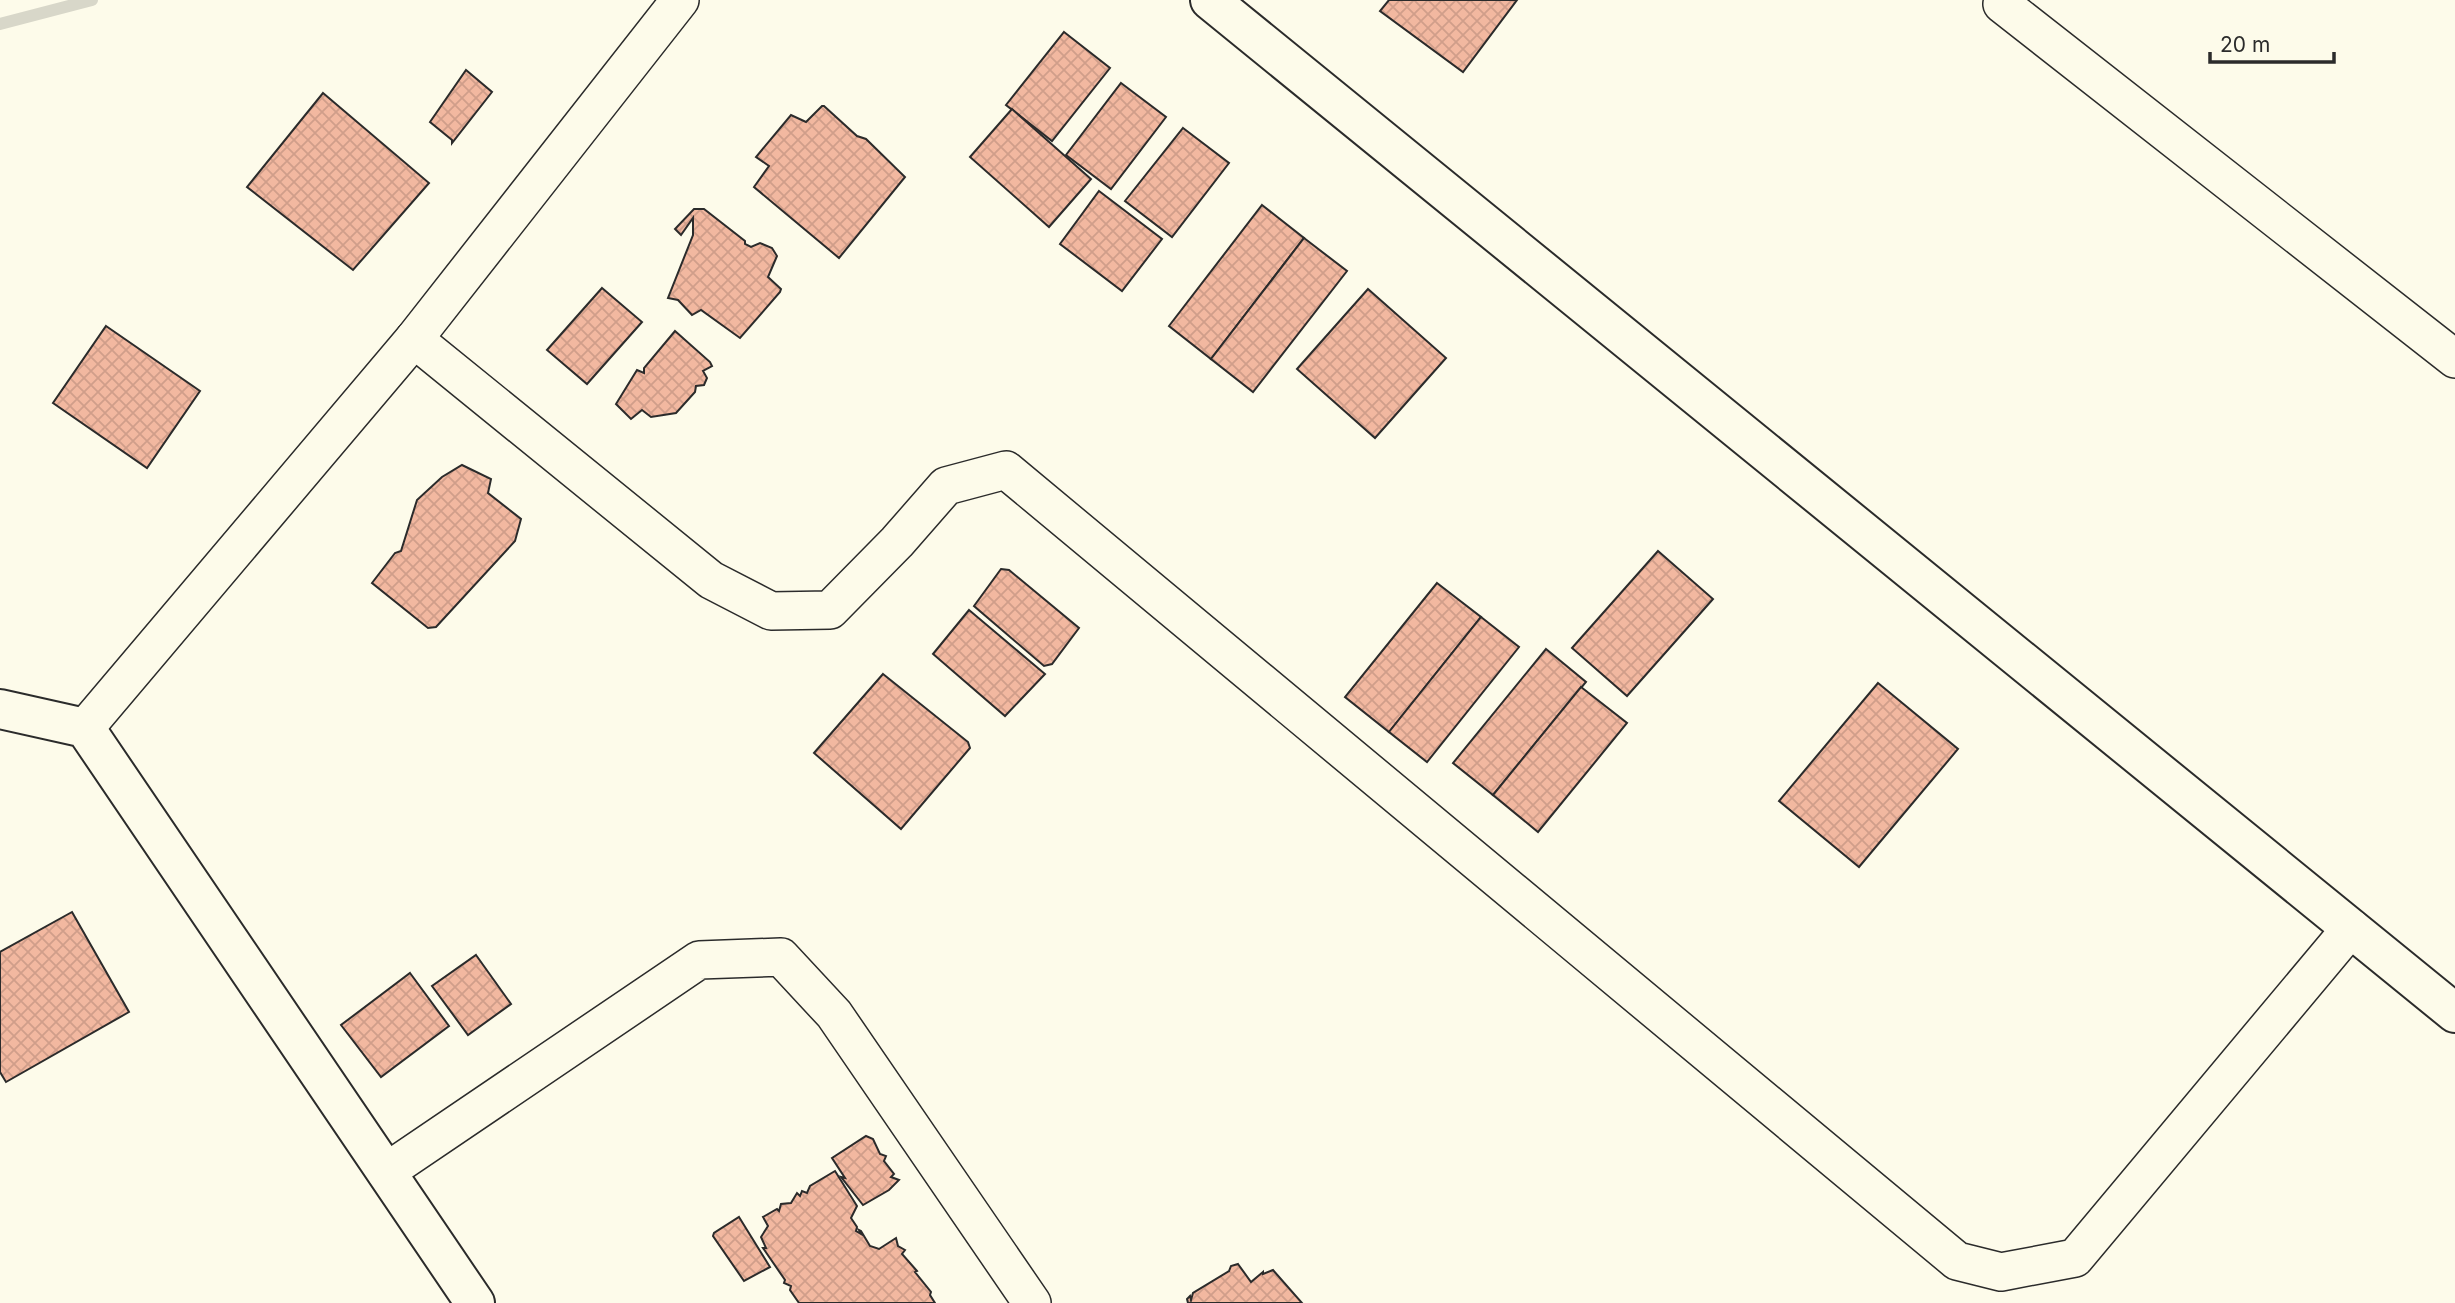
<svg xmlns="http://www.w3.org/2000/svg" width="2455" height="1303" viewBox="0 0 2455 1303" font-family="Inter,sans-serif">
	<defs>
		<pattern id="building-cross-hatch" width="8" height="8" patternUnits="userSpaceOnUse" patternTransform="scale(1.75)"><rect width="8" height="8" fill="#f2b8a0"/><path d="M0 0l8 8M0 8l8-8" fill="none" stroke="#d09e8a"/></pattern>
	</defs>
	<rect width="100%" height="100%" fill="#fdfbea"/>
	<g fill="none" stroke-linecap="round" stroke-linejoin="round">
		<path stroke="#d8d7c9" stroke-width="12" d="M0 24 92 0"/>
	</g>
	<g fill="url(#building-cross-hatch)" stroke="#2b2b2b" stroke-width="2">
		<path d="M1389 0H1517L1463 72 1380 11Z"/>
		<path d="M1064 32 1110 68 1052 141 1006 105Z"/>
		<path d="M466 70 492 92 452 143V140L430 122Z"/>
		<path d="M1121 83 1166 117 1111 189 1066 155Z"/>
		<path d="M323 93 429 183 353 270 247 187Z"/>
		<path d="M822 106H824L857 136 866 139 905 177 839 258 754 187 769 166 756 157 791 115 806 122Z"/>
		<path d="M1012 109 1091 179 1049 227 970 157Z"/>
		<path d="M1183 128 1229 163 1172 237 1125 201Z"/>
		<path d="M1099 191 1162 239 1122 291 1060 244Z"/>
		<path d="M1262 205 1304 238 1211 359 1169 326Z"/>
		<path d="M694 209H704L745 241V244L751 247 760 243 772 248 777 256 768 277 781 289 780 292 740 338 701 310 692 315 678 300 668 298 693 235V218L681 235 675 229Z"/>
		<path d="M1304 238 1347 271 1253 392 1211 359Z"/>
		<path d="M602 288 642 322 587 384 547 350Z"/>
		<path d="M1368 289 1446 358 1375 438 1297 369Z"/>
		<path d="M106 326 200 391 147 468 53 403Z"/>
		<path d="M675 331 710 362 712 366 703 371 707 378 704 385 696 386 695 392 676 413 651 417 642 410 631 419 616 404 637 370 644 373V368Z"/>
		<path d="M462 465 491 479 488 493 521 519 515 541 436 627 428 628 372 583 395 553 401 551 417 500 442 477Z"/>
		<path d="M1658 551 1713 599 1627 696 1572 648Z"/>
		<path d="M1001 569 1009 570 1079 628 1052 664 1044 666 974 606Z"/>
		<path d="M1437 583 1481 617 1389 732 1345 697Z"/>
		<path d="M969 610 1045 674 1005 716 933 654Z"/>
		<path d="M1481 617 1519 647 1427 762 1389 732Z"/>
		<path d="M1546 649 1586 682 1493 795 1453 763Z"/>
		<path d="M883 674 968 742 970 748 901 829 814 753Z"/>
		<path d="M1878 683 1958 749 1859 867 1779 801Z"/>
		<path d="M1581 687 1627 723 1538 832 1493 795Z"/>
		<path d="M72 912 129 1012 6 1082 0 1072V952Z"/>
		<path d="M476 955 511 1004 468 1035 432 986Z"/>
		<path d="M410 973 449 1026 381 1077 341 1025Z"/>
		<path d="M866 1136 873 1139 880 1154 886 1156 884 1161 894 1174 891 1177 899 1180 889 1190 863 1205 841 1177 845 1178 832 1158Z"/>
		<path d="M835 1171 857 1206 851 1218 857 1227 856 1231 861 1234 859 1230 861 1231 870 1246 879 1249 896 1238 898 1246 905 1250 902 1254 917 1271 915 1272 931 1292 930 1295 935 1303H799L790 1290 791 1286 784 1283 785 1280 763 1248H766L761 1237 768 1226 763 1217 777 1209 779 1211 781 1204 791 1203 797 1193 800 1196 802 1191 807 1193 810 1186Z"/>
		<path d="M739 1217 770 1267 744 1281 713 1236 714 1233Z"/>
		<path d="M1238 1264 1251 1282 1263 1272V1274L1273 1270 1302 1303H1188L1187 1299 1190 1296 1191 1300 1193 1293 1229 1271 1231 1266Z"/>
	</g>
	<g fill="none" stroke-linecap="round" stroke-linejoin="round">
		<defs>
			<g id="minor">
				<path d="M2002 4 2455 359"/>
				<path d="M414 339 711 580 771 611 830 610 897 542 946 486 1006 470 1957 1261 2001 1272 2075 1258 2351 928"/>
				<path d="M85 728 414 339 680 0"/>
				<path d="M386 1172 699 960 781 957 834 1014 1032 1303"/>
			</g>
			<g id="tertiary">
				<path d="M1210 0 2455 1013"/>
				<path d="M0 709 85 728 475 1303"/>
			</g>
		</defs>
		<use href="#minor" stroke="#2b2b2b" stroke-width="40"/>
		<use href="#tertiary" stroke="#2b2b2b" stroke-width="42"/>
		<use href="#minor" stroke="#fdfbea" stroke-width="37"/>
		<use href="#tertiary" stroke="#fdfbea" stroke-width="38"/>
	</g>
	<path d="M2210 52v10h124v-10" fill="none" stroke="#2b2b2b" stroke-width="3.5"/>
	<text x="2220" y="52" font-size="21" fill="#2b2b2b" stroke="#fdfbea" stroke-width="5" paint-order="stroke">20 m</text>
</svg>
